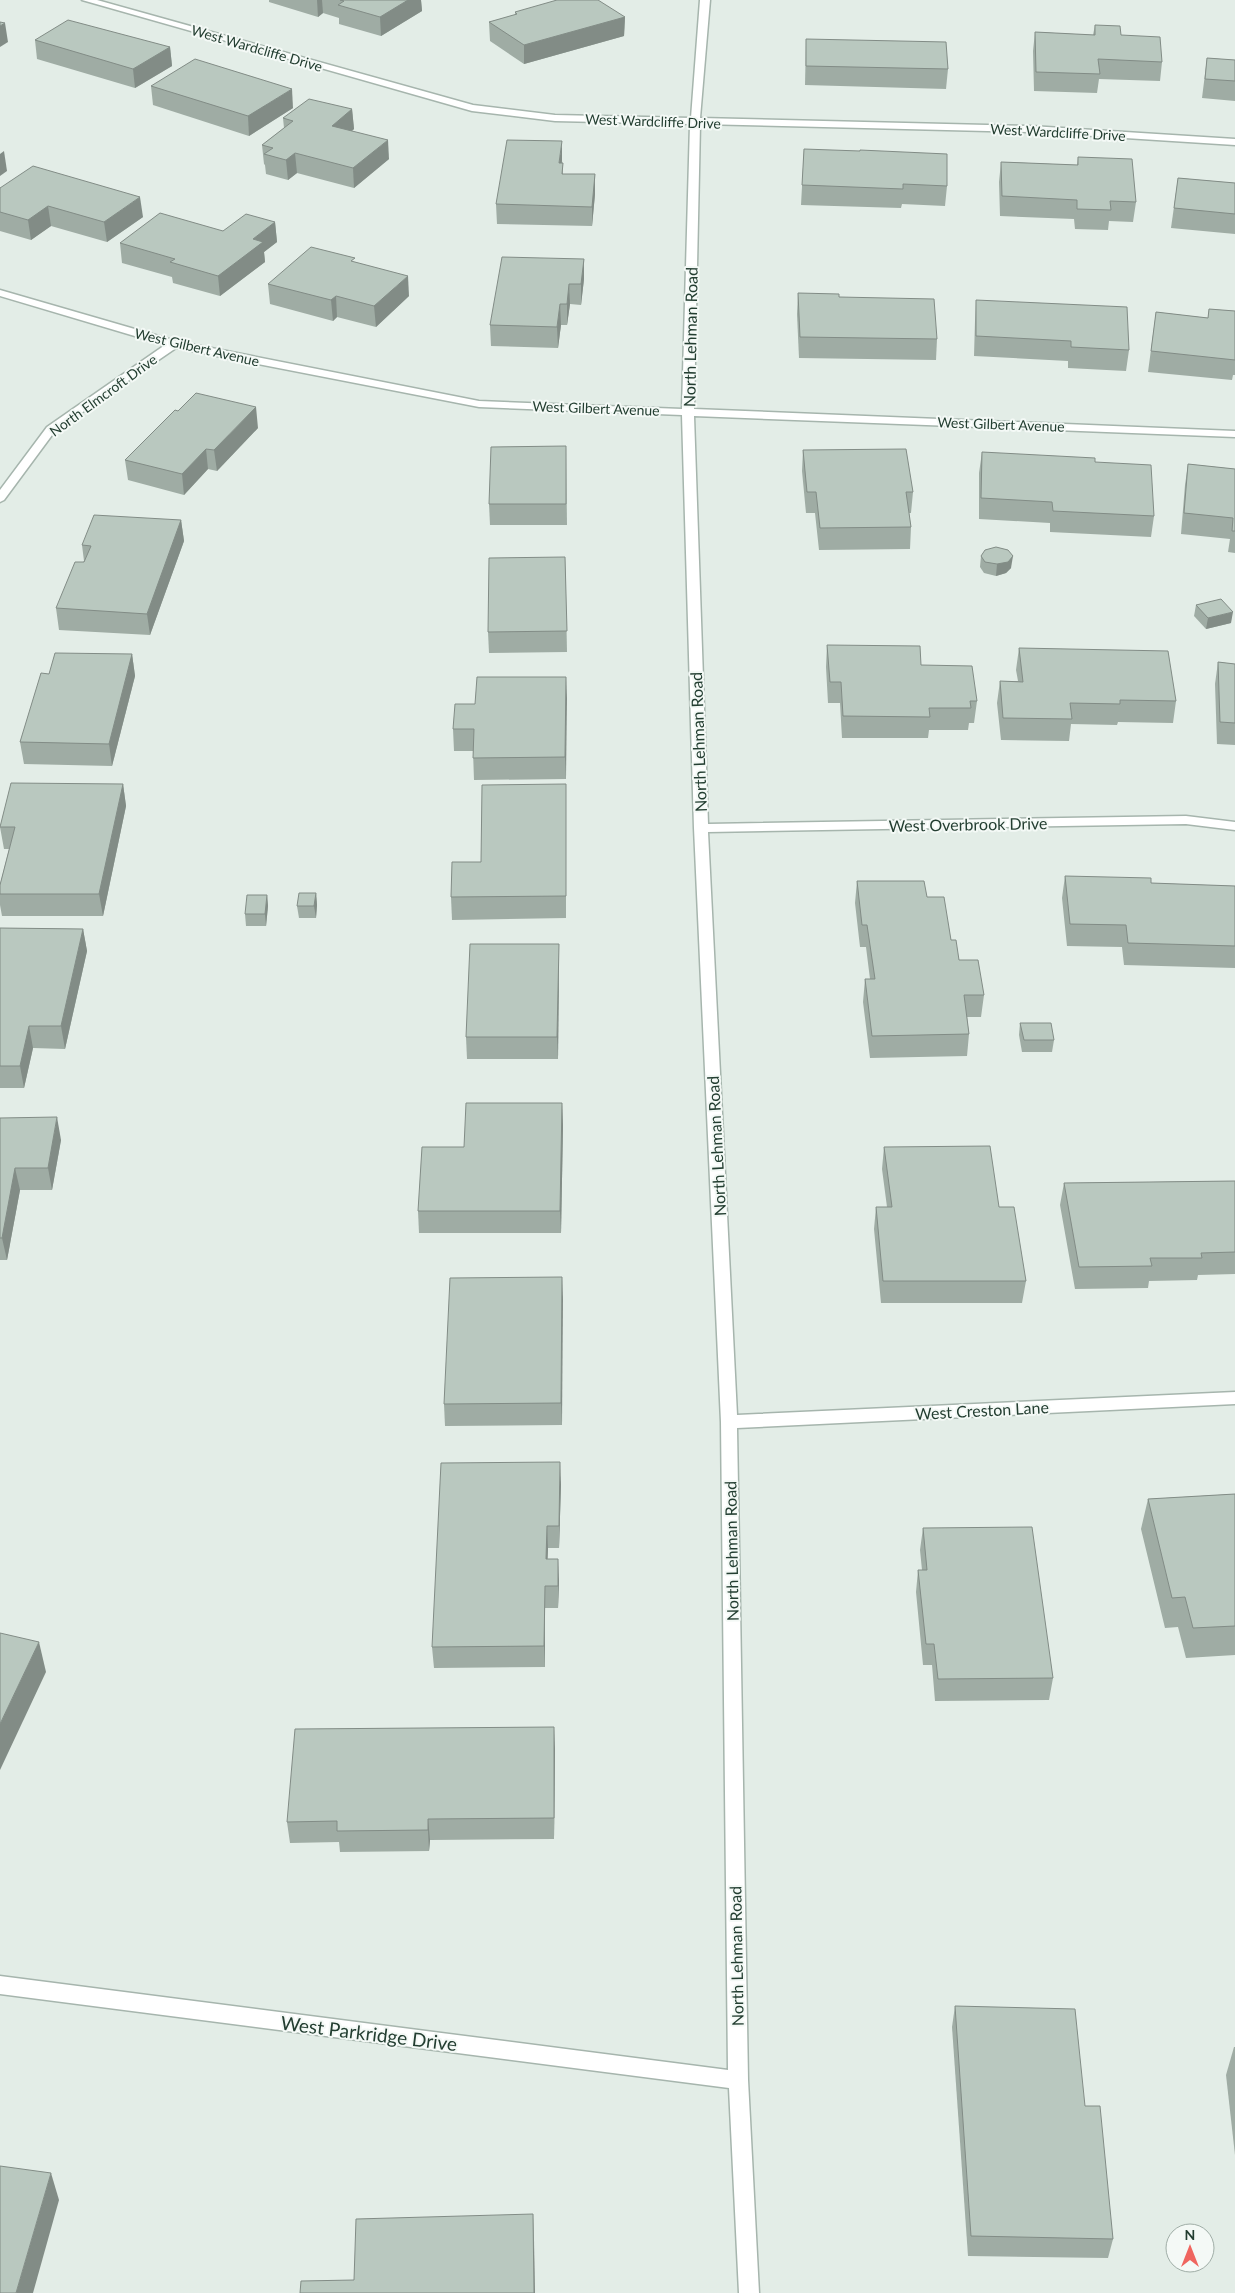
<svg xmlns="http://www.w3.org/2000/svg" width="1235" height="2293" viewBox="0 0 1235 2293" font-family="Lato,sans-serif">
	<rect width="100%" height="100%" fill="#e3ede7"/>
	<g fill="none" stroke-linecap="round" stroke-linejoin="round">
		<defs>
			<path id="minor" d="M82 0H97L473 105 555 115 691 118 700 0H710L700 118 1031 126 1235 139V145L1031 132 700 124 694 409 1235 431V437L694 416 708 824 1186 816 1235 822V830L1186 824 708 832 737 1415 1235 1392V1404L737 1428 748 2080 759 2293H739L729 2088 0 1994V1976L728 2070 721 1422 694 828 682 415 479 407 176 348 55 431 4 500 0 502V490L47 427 165 345 0 296V290L176 341 479 401 682 409 690 124 555 121 472 111Z"/>
		</defs>
		<use href="#minor" stroke="#a6b5ad" stroke-width="3"/>
		<use href="#minor" fill="#fff" fill-rule="evenodd"/>
	</g>
	<g fill="#9faca4">
		<path d="M269 0H421L422 11 381 36 339 24V18L323 13 318 17 269 2Z"/>
		<path d="M515 12 625 17 624 36 524 64 490 41 489 22 515 15Z"/>
		<path d="M1095 25 1121 35 1162 62 1160 81 1099 79 1097 93 1034 91 1033 51 1035 32 1093 35Z"/>
		<path d="M806 39 948 69 946 89 805 85Z"/>
		<path d="M35 40 170 47 172 66 135 88 37 59Z"/>
		<path d="M1207 58 1235 60V101L1202 98Z"/>
		<path d="M151 86 293 108 249 136 153 105Z"/>
		<path d="M352 109 354 129 352 131 389 159 354 188 297 173 288 180 266 174 265 165 264 164 262 145 284 128 283 118Z"/>
		<path d="M804 149 947 186 945 206 902 204 901 208 801 205Z"/>
		<path d="M1078 157 1136 202 1133 222 1109 221 1108 230 1075 229 1074 219 1000 216 999 182 1001 162 1077 165Z"/>
		<path d="M562 160 563 174H595V194L592 226 497 224 496 204Z"/>
		<path d="M1178 178 1235 183V234L1171 228Z"/>
		<path d="M0 188 143 217 107 242 51 226 31 240 0 231Z"/>
		<path d="M275 222 277 242 264 252 265 262 220 296 173 283 172 277 122 263 120 243 223 231Z"/>
		<path d="M584 259V279L581 305 570 304 567 325H561L558 348 491 346 490 325Z"/>
		<path d="M355 262 409 296 376 327 337 317 333 321 270 304 268 284Z"/>
		<path d="M798 293 839 297 937 339 936 360 799 358 797 314Z"/>
		<path d="M976 300 1129 350 1126 371 1068 368V361L974 356 975 321Z"/>
		<path d="M1209 309 1235 311V375H1233L1232 380 1148 372 1156 312 1208 318Z"/>
		<path d="M258 428 217 471 208 469 184 495 128 480 125 460Z"/>
		<path d="M566 446 567 525H490L489 504Z"/>
		<path d="M803 450 913 492 911 513H909L911 527 910 549 819 550 815 513H806L802 471Z"/>
		<path d="M982 452 1095 462 1154 516 1151 537 1050 532V523L979 519V473Z"/>
		<path d="M1188 464 1235 469V553L1228 552 1230 539 1181 534 1185 485Z"/>
		<path d="M181 520 184 541 150 635 59 630 56 608 84 561 82 545Z"/>
		<path d="M981 556 1011 568 1006 573 996 576 984 573 980 567Z"/>
		<path d="M565 557 567 652 489 653 488 632Z"/>
		<path d="M1196 605 1231 623 1206 629 1194 616Z"/>
		<path d="M827 645 921 665 977 701 974 723H969L968 730H929L928 738H842L840 703H828L826 667Z"/>
		<path d="M1019 648 1176 701 1173 723 1118 722 1117 725 1071 724 1069 741 1001 740 997 703 1000 681H1018L1016 670Z"/>
		<path d="M132 654 135 676 112 766 24 764 20 742 49 674Z"/>
		<path d="M1218 662 1235 664V745L1217 744 1215 684Z"/>
		<path d="M566 677V779L474 780 473 751H454L453 729 475 704Z"/>
		<path d="M123 784 126 806 103 916H2L0 905V885L9 849H4L0 827Z"/>
		<path d="M566 784V918L452 920 451 897 481 862Z"/>
		<path d="M1065 876 1151 883 1235 886V968L1124 965 1122 947 1067 946 1062 898Z"/>
		<path d="M857 881 927 897 951 940 959 960 984 995 981 1017H967L969 1034 967 1056 870 1058 863 1002 865 979H870L866 947H860L855 903Z"/>
		<path d="M316 893 317 905 316 918H299L297 906Z"/>
		<path d="M267 895 268 906 266 926H246L245 914Z"/>
		<path d="M0 928 83 929 87 951 65 1049 33 1048 24 1088H0Z"/>
		<path d="M559 966 558 1059H467L466 1037Z"/>
		<path d="M1020 1023 1054 1040 1052 1052H1022L1019 1035Z"/>
		<path d="M562 1103 563 1126 561 1233H419L418 1211 464 1147Z"/>
		<path d="M0 1118 61 1140 52 1190H20L7 1260H0Z"/>
		<path d="M884 1147 999 1207 1026 1281 1022 1303H881L874 1229 876 1207H887L882 1169Z"/>
		<path d="M1235 1181V1274L1198 1275 1197 1280 1149 1281 1148 1288 1075 1289 1060 1205 1064 1183Z"/>
		<path d="M562 1277V1425L445 1426 444 1404Z"/>
		<path d="M561 1484 559 1548H548L547 1559 559 1581 558 1608H545V1667L434 1668 432 1647Z"/>
		<path d="M1235 1494V1655L1186 1658 1178 1627 1165 1628 1141 1529 1148 1499Z"/>
		<path d="M923 1528 1053 1678 1049 1700 935 1701 932 1665H923L916 1592 918 1570H922L920 1550Z"/>
		<path d="M555 1749 554 1839 430 1840 429 1851 340 1852 339 1842 290 1843 287 1822Z"/>
		<path d="M955 2006 1085 2106 1113 2239 1108 2258 968 2256 952 2027Z"/>
		<path d="M1234 2047H1235V2155L1226 2075Z"/>
	</g>
	<g fill="#828c86">
		<path d="M317 0H322L323 13 318 17Z"/>
		<path d="M408 0H421L422 11 381 36 380 17Z"/>
		<path d="M625 17 624 36 524 64V45Z"/>
		<path d="M5 23 8 42 0 47V26Z"/>
		<path d="M170 47 172 66 135 88 133 69Z"/>
		<path d="M292 89 293 108 249 136 248 116Z"/>
		<path d="M352 109 354 129 333 145 332 126Z"/>
		<path d="M388 140 389 159 354 188 353 168Z"/>
		<path d="M562 141V160L559 183V163Z"/>
		<path d="M4 151 7 171 0 176V154Z"/>
		<path d="M295 153 297 173 288 180 286 160Z"/>
		<path d="M595 174V194L592 226V207Z"/>
		<path d="M140 197 143 217 107 242 104 222Z"/>
		<path d="M48 206 51 226 31 240 28 220Z"/>
		<path d="M275 222 277 242 264 252 265 262 220 296 218 276 253 239Z"/>
		<path d="M584 259V279L581 305V284Z"/>
		<path d="M408 276 409 296 376 327 374 306Z"/>
		<path d="M569 284 570 304 567 325V304Z"/>
		<path d="M336 296 337 317 333 321 331 300Z"/>
		<path d="M560 304 561 325 558 348 557 327Z"/>
		<path d="M256 407 258 428 217 471 214 450Z"/>
		<path d="M206 449 208 469 184 495 182 474Z"/>
		<path d="M181 520 184 541 150 635 147 614Z"/>
		<path d="M1013 556 1011 568 1006 573 996 576 997 564Z"/>
		<path d="M1233 612 1231 623 1206 629 1208 618Z"/>
		<path d="M132 654 135 676 112 766 109 744Z"/>
		<path d="M566 677 567 698 566 779 565 757Z"/>
		<path d="M123 784 126 806 103 916 99 894Z"/>
		<path d="M316 893 317 905 316 918 314 906Z"/>
		<path d="M267 895 268 906 266 926 265 914Z"/>
		<path d="M83 929 87 951 65 1049 61 1026Z"/>
		<path d="M559 944V966L558 1059 557 1037Z"/>
		<path d="M29 1026 33 1048 24 1088 20 1066Z"/>
		<path d="M562 1103 563 1126 561 1233 560 1211Z"/>
		<path d="M57 1117 61 1140 52 1190 48 1168Z"/>
		<path d="M15 1168 20 1190 7 1260 2 1238Z"/>
		<path d="M562 1277 563 1299 562 1425 561 1403Z"/>
		<path d="M560 1462 561 1484 559 1548V1526Z"/>
		<path d="M547 1526 548 1548 547 1581 546 1559Z"/>
		<path d="M558 1559 559 1581 558 1608Z"/>
		<path d="M545 1586V1667L544 1646Z"/>
		<path d="M39 1642 46 1672 0 1770V1724Z"/>
		<path d="M554 1727 555 1749 554 1839Z"/>
		<path d="M428 1819 430 1840 429 1851 428 1830Z"/>
		<path d="M51 2173 59 2200 33 2293H16Z"/>
		<path d="M533 2214 534 2240 535 2293H534Z"/>
	</g>
	<g fill="#b9c8bf" stroke="#828c86">
		<path d="M340 0H408L380 17 338 5 344 1Z"/>
		<path d="M557 0H598L625 17 524 45 489 22 517 14 515 12Z"/>
		<path d="M68 20 170 47 133 69 35 40Z"/>
		<path d="M0 22 5 23 0 26Z"/>
		<path d="M1095 25 1120 26 1121 35 1160 37 1162 62 1098 59 1100 74 1036 72 1035 32 1095 35Z"/>
		<path d="M806 39 946 42 948 69 806 66Z"/>
		<path d="M1207 58 1235 60V81L1205 79Z"/>
		<path d="M195 59 292 89 248 116 151 86Z"/>
		<path d="M309 99 352 109 332 126 388 140 353 168 295 153 286 160 264 154 273 148 262 145 293 121 283 118Z"/>
		<path d="M507 140 562 141 559 163H563L562 174H595L592 207 496 204Z"/>
		<path d="M804 149 860 151V150L947 154V186L903 184V189L802 185Z"/>
		<path d="M1078 157 1132 159 1136 202 1110 201 1111 210 1077 209V200L1002 196 1001 162 1078 165Z"/>
		<path d="M33 166 140 197 104 222 48 206 28 220 0 212V188Z"/>
		<path d="M1178 178 1235 183V214L1174 208Z"/>
		<path d="M160 213 223 231 246 214 275 222 253 239 263 242 218 276 170 262 175 259 120 243Z"/>
		<path d="M311 247 355 258 351 261 408 276 374 306 336 296 331 300 268 284Z"/>
		<path d="M502 257 584 259 581 284H569L567 304H560L557 327 490 325Z"/>
		<path d="M798 293 839 294V297L934 299 937 339 800 337Z"/>
		<path d="M976 300 1127 307 1129 350 1071 347V341L976 336Z"/>
		<path d="M1209 309 1235 311V360L1151 351 1156 312 1208 318Z"/>
		<path d="M196 393 256 407 214 450 206 449 182 474 125 460 175 410 178 411Z"/>
		<path d="M566 446V504H489L491 447Z"/>
		<path d="M906 449 913 492H906L911 527 820 528 816 492H807L803 450Z"/>
		<path d="M982 452 1095 458V462L1151 465 1154 516 1053 511 1052 502 981 498Z"/>
		<path d="M1188 464 1235 469V531H1232L1233 518 1184 513Z"/>
		<path d="M94 515 181 520 147 614 56 608 75 562H84L91 546 82 545Z"/>
		<path d="M996 547 1008 550 1013 556 1008 562 997 564 985 562 981 556 985 550Z"/>
		<path d="M565 557 567 631 488 632 489 558Z"/>
		<path d="M1221 599 1233 612 1208 618 1196 605Z"/>
		<path d="M827 645 920 646 921 665 972 666 977 701H970L971 708H929L930 717 843 716 841 682H830Z"/>
		<path d="M1019 648 1168 651 1176 701 1120 700V704L1070 703 1072 719 1003 718 1000 681 1023 682Z"/>
		<path d="M55 653 132 654 109 744 20 742 41 673 49 674Z"/>
		<path d="M1218 662 1235 664V723L1220 722Z"/>
		<path d="M477 677H566L565 757 473 758 474 729H453L455 704H475Z"/>
		<path d="M11 783 123 784 99 894H0V885L15 827H0Z"/>
		<path d="M566 784V896L451 897 452 862H481L482 785Z"/>
		<path d="M1065 876 1151 878V883L1235 886V946L1128 943 1126 925 1070 924Z"/>
		<path d="M857 881H924L927 897H944L951 940H956L959 960H978L984 995H964L969 1034 872 1036 865 979H875L867 925H862Z"/>
		<path d="M299 893H316L314 906H297Z"/>
		<path d="M247 895H267L265 914H245Z"/>
		<path d="M0 928 83 929 61 1026H29L20 1066H0Z"/>
		<path d="M470 944H559L557 1037H466Z"/>
		<path d="M1020 1023H1051L1054 1040H1024Z"/>
		<path d="M466 1103H562L560 1211H418L422 1147H464Z"/>
		<path d="M57 1117 48 1168H15L2 1238H0V1118Z"/>
		<path d="M990 1146 999 1207H1014L1026 1281H883L876 1207H892L884 1147Z"/>
		<path d="M1235 1181V1252L1201 1253 1202 1258H1150L1152 1266 1079 1267 1064 1183Z"/>
		<path d="M562 1277 561 1403 444 1404 450 1278Z"/>
		<path d="M560 1462 559 1526H547L546 1559H558V1586H545L544 1646 432 1647 441 1463Z"/>
		<path d="M1235 1494V1626L1193 1628 1185 1597 1172 1598 1148 1499Z"/>
		<path d="M1032 1527 1053 1678 938 1679 934 1644H926L918 1570H927L923 1528Z"/>
		<path d="M0 1633 39 1642 0 1724Z"/>
		<path d="M554 1727V1818L428 1819V1830L337 1831V1821L287 1822 295 1729Z"/>
		<path d="M955 2006 1075 2009 1085 2106H1100L1113 2239 971 2236Z"/>
		<path d="M0 2166 51 2173 16 2293H0Z"/>
		<path d="M533 2214 534 2293H300L301 2281 354 2280 356 2219Z"/>
	</g>
	<g text-anchor="middle" dominant-baseline="central" stroke-width="4" stroke-linejoin="round" paint-order="stroke">
		<g font-size="14" fill="#233e31" stroke="#f4f9f6">
			<text transform="translate(257 48) rotate(16)">West Wardcliffe Drive</text>
			<text transform="translate(653 121) rotate(2)">West Wardcliffe Drive</text>
			<text transform="translate(1058 132) rotate(3)">West Wardcliffe Drive</text>
			<text transform="translate(197 347) rotate(13)">West Gilbert Avenue</text>
			<text transform="translate(103 395) rotate(-36)">North Elmcroft Drive</text>
			<text transform="translate(596 408) rotate(2)">West Gilbert Avenue</text>
			<text transform="translate(1001 424) rotate(2)">West Gilbert Avenue</text>
		</g>
		<g font-size="16" fill="#233e31" stroke="#f4f9f6">
			<text transform="translate(690 337) rotate(-89)">North Lehman Road</text>
			<text transform="translate(698 742) rotate(-92)">North Lehman Road</text>
			<text transform="translate(968 824) rotate(-1)">West Overbrook Drive</text>
			<text transform="translate(716 1146) rotate(-93)">North Lehman Road</text>
			<text transform="translate(982 1410) rotate(-3)">West Creston Lane</text>
			<text transform="translate(731 1551) rotate(-91)">North Lehman Road</text>
			<text transform="translate(736 1956) rotate(-91)">North Lehman Road</text>
		</g>
		<g font-size="19" fill="#233e31" stroke="#f4f9f6">
			<text transform="translate(369 2033) rotate(7)">West Parkridge Drive</text>
		</g>
	</g>
	<g transform="translate(1190 2248)"><circle r="24" fill="#f4f9f6" stroke="#a0aea7"/>
	<path d="M0-4L9 19L0 12L-9 19Z" fill="#ef655f"/>
	<text y="-8" font-size="14" font-weight="bold" text-anchor="middle" fill="#233e31">N</text>
	</g>
</svg>
